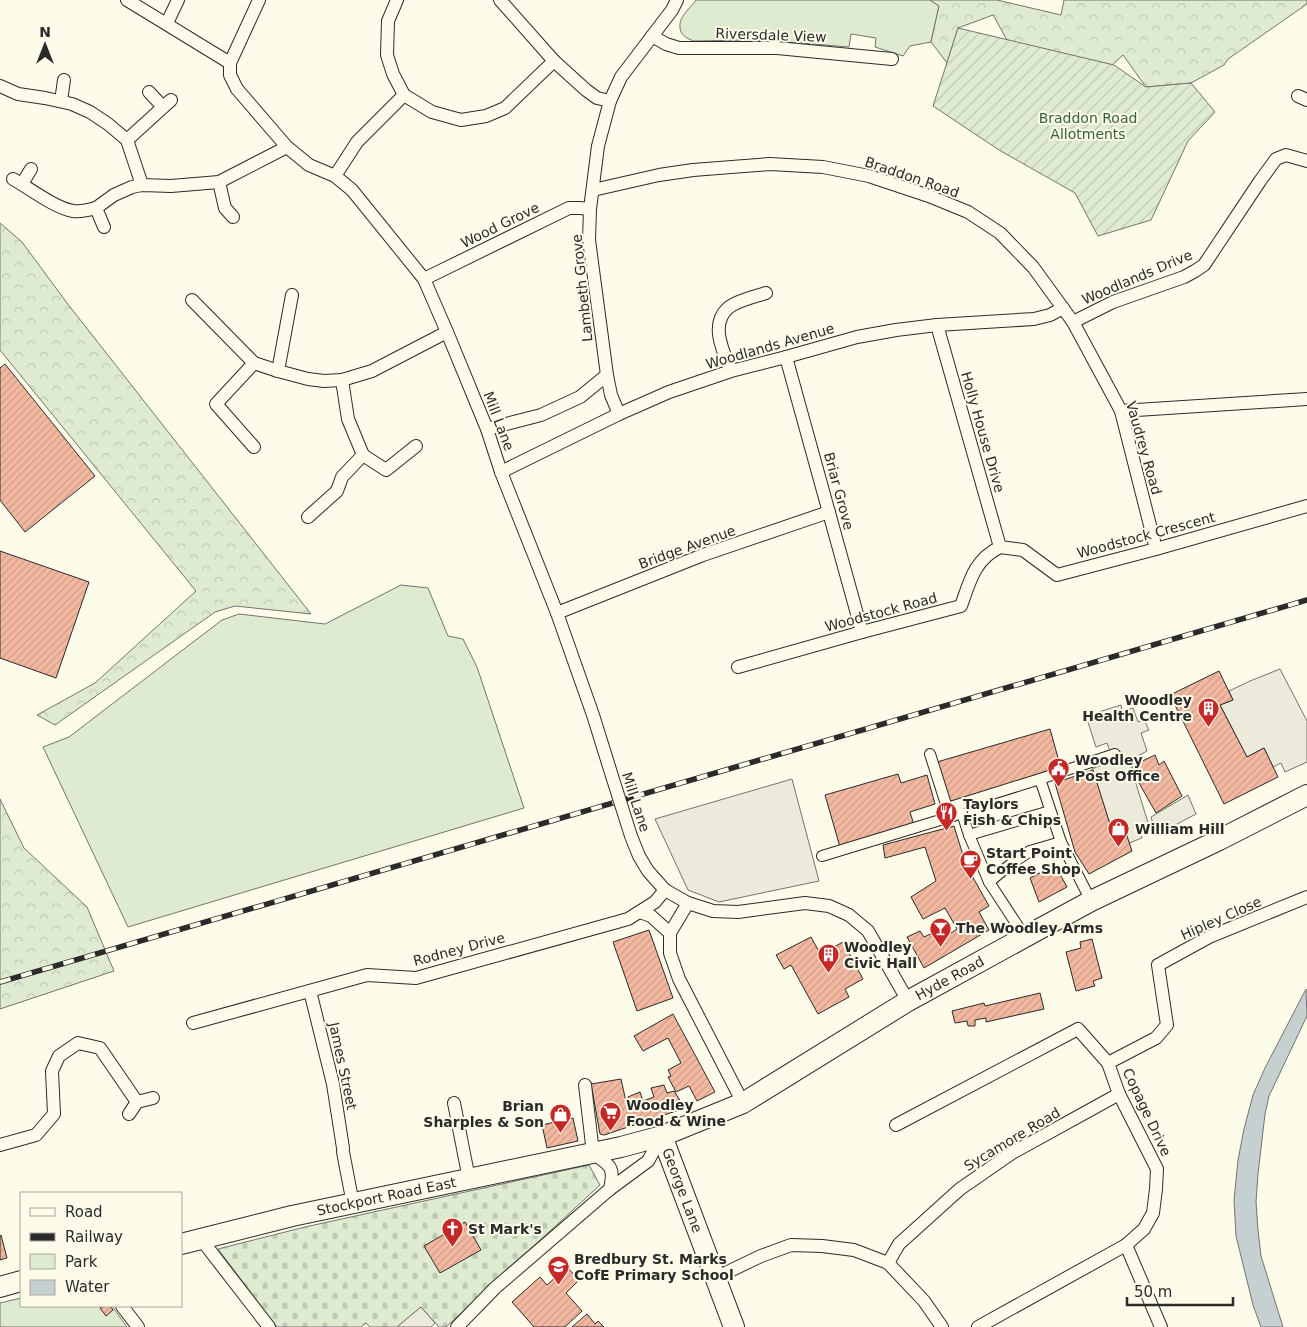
<svg xmlns="http://www.w3.org/2000/svg" width="1307" height="1327" viewBox="0 0 1307 1327" font-family="'DejaVu Sans',sans-serif">
	<defs>
		<pattern id="forest-crowns" width="20" height="18" patternUnits="userSpaceOnUse" patternTransform="scale(1.25)"><rect width="20" height="18" fill="#deebd1"/><path d="M2 6a3 3 0 1 1 6 0M12 15a3 3 0 1 1 6 0" fill="none" stroke="#bfcab4"/></pattern>
		<pattern id="cemetery-stones" width="16" height="16" patternUnits="userSpaceOnUse" patternTransform="scale(1.25)"><rect width="16" height="16" fill="#deebd1"/><path d="M2 7V4a2 2 0 0 1 4 0v3zM10 15v-3a2 2 0 0 1 4 0v3z" fill="#bfcab4"/></pattern>
		<pattern id="garden-furrows" width="10" height="10" patternUnits="userSpaceOnUse" patternTransform="scale(1.25)"><rect width="10" height="10" fill="#deebd1"/><path d="M-1 1l2-2M0 10L10 0M9 11l2-2" fill="none" stroke="#bfcab4"/></pattern>
		<pattern id="building-hatch" width="6" height="6" patternUnits="userSpaceOnUse" patternTransform="scale(1.25)"><rect width="6" height="6" fill="#f2b8a0"/><path d="M-1 1l2-2M0 6l6-6M5 7l2-2" fill="none" stroke="#d09e8a"/></pattern>
	</defs>
	<rect width="100%" height="100%" fill="#fdfbea"/>
	<g fill="#deebd1" stroke="#74746e">
		<path d="M696 0H930L939 6 931 42 910 46 903 56 875 47 876 38 851 34 849 47 801 43 749 40 694 41C688 39 684 37 681 32 676 18 689 10 696 0Z"/>
		<path d="M401 585 428 588 448 636 463 639 477 667 524 808 128 927 43 747 69 737 222 620 239 614 325 624Z"/>
		<path d="M21 1298V1306H112L127 1327H0V1303Z"/>
	</g>
	<g fill="url(#forest-crowns)" stroke="#74746e">
		<path d="M930 0H997L1061 15 1064 0H1307V4L1228 59 1224 65 1191 83 1146 87 1123 55 1109 68 1017 54 1007 40 993 15 958 28 947 63 931 42 939 6Z"/>
		<path d="M0 223 22 242 67 303 311 614 235 606 215 612 55 725 37 715 95 683 196 591 0 350Z"/>
		<path d="M0 799 24 848 87 907 114 971 0 1009Z"/>
	</g>
	<path fill="url(#cemetery-stones)" stroke="#74746e" d="M589 1165 600 1185 446 1327H439L421 1307 397 1327H370L366 1323 361 1327H277L218 1249 305 1227Z"/>
	<path fill="url(#garden-furrows)" stroke="#74746e" d="M958 28 1114 65 1146 87 1191 83 1215 112 1188 141 1151 220 1098 236 1075 193 999 150 933 106Z"/>
	<g fill="#eceadb" stroke="#74746e">
		<path d="M1280 669 1307 721V762L1285 772 1281 763 1273 767 1264 748 1247 757 1220 705 1233 700 1229 691 1250 681Z"/>
		<path d="M1121 705 1122 711 1133 708 1138 722 1144 720 1149 730 1141 733 1147 751 1129 761 1149 826 1140 831 1142 838 1129 843 1125 833 1114 837 1092 769 1113 760 1107 743 1096 747 1086 716Z"/>
		<path d="M792 779 819 881 719 902 688 890 655 819Z"/>
		<path d="M1188 795 1196 814 1156 835 1151 817Z"/>
		<path d="M421 1307 435 1323 431 1327H397Z"/>
	</g>
	<path fill="#c7d0d0" stroke="#74746e" d="M1306 989 1307 1016 1269 1096 1265 1114 1258 1174 1256 1202 1258 1230 1261 1256 1283 1327H1261L1253 1305 1236 1236 1234 1200 1238 1160 1244 1129 1253 1095 1265 1068Z"/>
	<g fill="url(#building-hatch)" stroke="#2b2b2b">
		<path d="M5 364 95 476 25 532 0 500V368Z"/>
		<path d="M0 551 89 582 56 678 0 658Z"/>
		<path d="M1219 671 1233 700 1220 705 1247 757 1264 748 1278 777 1224 804 1170 695Z"/>
		<path d="M1050 729 1062 772 949 804 937 762Z"/>
		<path d="M1155 755 1159 765 1164 761 1182 796 1156 813 1139 783 1140 782 1132 766Z"/>
		<path d="M1093 770 1114 837 1126 833 1132 851 1089 874 1075 852 1055 783Z"/>
		<path d="M898 774 901 783 927 775 935 804 910 812 914 825 840 847 825 795Z"/>
		<path d="M954 826 966 865 989 906 979 912 989 930 924 968 907 937 920 931 924 937 943 928 948 935 957 929 945 908 923 919 911 897 936 881 925 847 885 858 883 845Z"/>
		<path d="M1055 865 1067 887 1039 902 1030 878Z"/>
		<path d="M649 930 673 998 637 1011 613 942Z"/>
		<path d="M811 937 827 966 834 962 828 950 843 942 863 979 845 989 849 997 818 1014 791 965 784 969 776 955Z"/>
		<path d="M1092 939 1102 978 1093 981 1095 986 1076 991 1066 952 1081 948 1080 942Z"/>
		<path d="M1040 993 1044 1009 986 1022V1018L975 1020V1026H968L967 1021 955 1023 952 1011 984 1003 985 1006Z"/>
		<path d="M673 1014 715 1092 697 1101 689 1086 676 1092 668 1077 671 1076 668 1070 681 1063 668 1038 643 1051 634 1036Z"/>
		<path d="M621 1079 627 1106 631 1105 628 1097 640 1092 643 1101 654 1097 651 1088 664 1085 667 1093 674 1091 685 1108 604 1135 600 1134 591 1084Z"/>
		<path d="M573 1118 578 1141 547 1148 542 1125Z"/>
		<path d="M465 1222 481 1250 440 1273 424 1246Z"/>
		<path d="M1 1235 7 1258 0 1260V1236Z"/>
		<path d="M567 1267 579 1280 566 1293 582 1311 565 1327H534L512 1302 540 1277 547 1285Z"/>
		<path d="M104 1306H110L113 1310 106 1316 100 1308Z"/>
		<path d="M587 1314 595 1324 598 1321 604 1327H572Z"/>
	</g>
	<g fill="none" stroke-linecap="round" stroke-linejoin="round">
		<defs>
			<g id="pedestrian">
				<path d="M1040 779 1061 842 1091 901"/>
				<path d="M947 808 1040 779 1115 754"/>
				<path d="M950 817 962 813 969 835 989 882 1025 937"/>
				<path d="M969 835 1050 811"/>
				<path d="M822 856 950 817 930 754"/>
				<path d="M989 882 1011 864 1030 851 1061 842"/>
			</g>
			<g id="minor">
				<path d="M127 0 230 63"/>
				<path d="M259 0 230 63V75L237 89 287 147 309 165 335 176 352 190 424 279 447 332 487 429 501 472 557 613 593 715 612 776"/>
				<path d="M397 0 388 21 387 55 393 74 404 95 432 112 461 120 486 116 505 108 554 61"/>
				<path d="M500 0 554 61 586 90 597 98 610 101"/>
				<path d="M167 23 178 0"/>
				<path d="M652 36 666 44 679 48H777L892 59"/>
				<path d="M0 86 18 94 45 98 72 104 90 112 108 124 127 140 142 185"/>
				<path d="M149 92 163 107"/>
				<path d="M1298 96 1307 100"/>
				<path d="M61 101 64 80"/>
				<path d="M127 140 171 100"/>
				<path d="M335 176 357 142 404 95"/>
				<path d="M13 179C29 188 55 208 73 211 81 212 89 210 96 208"/>
				<path d="M219 182 225 208 233 217"/>
				<path d="M22 184 31 169"/>
				<path d="M593 190 659 175 693 170 770 164 823 167 869 176 929 196 968 212 1000 233 1033 267 1073 322 1121 411 1156 549"/>
				<path d="M104 227 96 208 114 195 132 187 142 185 171 186 219 182 287 147"/>
				<path d="M424 279 569 208H580L590 209"/>
				<path d="M192 300 254 363 278 371 308 379 324 381 342 380 372 371 447 332"/>
				<path d="M1073 322 1113 302 1184 277 1195 271 1204 265 1260 181 1276 159 1286 155 1307 161"/>
				<path d="M937 325 1000 547"/>
				<path d="M786 357 862 632"/>
				<path d="M254 363 216 404 254 447"/>
				<path d="M278 371 292 295"/>
				<path d="M731 371C724 353 709 325 728 308 738 300 754 297 766 293"/>
				<path d="M1121 411 1307 399"/>
				<path d="M619 414 611 395 607 375 589 240 590 209 598 146 610 101 621 77 672 10 677 0"/>
				<path d="M487 429 541 415 580 397 607 375"/>
				<path d="M363 455 386 470 416 446"/>
				<path d="M501 472 619 414 669 392 731 371 786 357 857 337 896 330 937 325 1034 319 1050 315 1063 308"/>
				<path d="M308 517 337 491 342 477 363 455 348 419 342 380"/>
				<path d="M1000 547 1023 550 1057 575 1156 549 1307 506"/>
				<path d="M557 613 703 555 829 512"/>
				<path d="M738 667 862 632 961 606C970 581 974 560 1000 547"/>
				<path d="M631 836 639 856 648 871 665 890 688 903 713 911 738 912 805 903 829 906 849 915 868 931 908 1001"/>
				<path d="M688 903 670 933V953L679 979 743 1103"/>
				<path d="M640 912 651 916 670 933"/>
				<path d="M310 991 333 1084 343 1148"/>
				<path d="M193 1023 367 975 416 978 628 919 655 902 665 890"/>
				<path d="M1108 1063 1156 1038 1167 1025 1158 965 1209 937 1307 897"/>
				<path d="M585 1085 593 1153C610 1166 615 1166 610 1189"/>
				<path d="M454 1103 469 1179"/>
				<path d="M129 1114 137 1102 153 1098"/>
				<path d="M896 1125 1078 1029 1108 1063 1119 1094 1157 1169 1156 1189 1153 1213 1144 1229 1126 1245 978 1327"/>
				<path d="M0 1145 36 1135 54 1114 52 1071 59 1056 78 1043 100 1048 137 1102"/>
				<path d="M343 1152 353 1204"/>
				<path d="M201 1239 269 1327"/>
				<path d="M1126 1245 1161 1327"/>
				<path d="M888 1263 899 1244 960 1189 1012 1153 1119 1094"/>
				<path d="M715 1278 761 1256 791 1245 822 1246 854 1250 888 1263 924 1301 942 1327"/>
				<path d="M122 1306 138 1327"/>
				<path d="M457 1327 495 1288 610 1189 648 1161 662 1136"/>
			</g>
			<g id="primary">
				<path id="s1" d="M662 1136 734 1327"/>
				<path id="s2" d="M181 1244 292 1216 621 1147 662 1136 743 1103 908 1001 1034 932 1091 901 1219 840 1307 795"/>
				<path d="M0 1287 21 1281"/>
			</g>
		</defs>
		<use href="#pedestrian" stroke="#2b2b2b" stroke-width="12"/>
		<use href="#minor" stroke="#2b2b2b" stroke-width="14"/>
		<use href="#primary" stroke="#2b2b2b" stroke-width="22"/>
		<use href="#pedestrian" stroke="#fdfbea" stroke-width="10"/>
		<use href="#minor" stroke="#fdfbea" stroke-width="12"/>
		<use href="#primary" stroke="#fdfbea" stroke-width="20"/>
		<defs>
			<path id="rail" d="M0 982 1307 600"/>
		</defs>
		<use href="#rail" stroke="#2b2b2b" stroke-width="5.5"/>
		<use href="#rail" stroke="#fdfbea" stroke-width="4" stroke-dasharray="11" stroke-linecap="butt"/>
		<defs>
			<path id="minor-bridge" d="M612 776 631 836"/>
		</defs>
		<use href="#minor-bridge" stroke="#2b2b2b" stroke-width="14" stroke-linecap="butt"/>
		<use href="#minor-bridge" stroke="#fdfbea" stroke-width="12"/>
	</g>
	<defs>
		<symbol id="building-pin" viewBox="-11 -11 22 30"><path d="M0 17L-7.5 6A9.5 9.5 0 1 1 7.5 6Z" fill="#c62828" stroke="#fdfbea"/><path d="M-4-6H4V6H1V3H-1V6H-4ZM-2.5-4.3h1.7v1.8h-1.7ZM.8-4.3h1.7v1.8H.8ZM-2.5-1h1.7V.8h-1.7ZM.8-1h1.7V.8H.8Z" fill="#fff"/></symbol>
		<symbol id="civic-pin" viewBox="-11 -11 22 30"><path d="M0 17L-7.5 6A9.5 9.5 0 1 1 7.5 6Z" fill="#c62828" stroke="#fdfbea"/><path d="M-.6-6.5H3V-4.5H.6V-3L4-1V1h2V6H-6V1h2V-1L-.6-3ZM-1.2 2.5V6h2.4V2.5Z" fill="#fff"/></symbol>
		<symbol id="restaurant-pin" viewBox="-11 -11 22 30"><path d="M0 17L-7.5 6A9.5 9.5 0 1 1 7.5 6Z" fill="#c62828" stroke="#fdfbea"/><path d="M-5-6h1v4h1v-4h1v4h1v-4h1v5L-1.5 .5V6h-2V.5L-5-1ZM5-6V6H3V1.5H1.5Q1.5-4 5-6Z" fill="#fff"/></symbol>
		<symbol id="shop-pin" viewBox="-11 -11 22 30"><path d="M0 17L-7.5 6A9.5 9.5 0 1 1 7.5 6Z" fill="#c62828" stroke="#fdfbea"/><path d="M-5-2.5h2.3a2.7 3.5 0 0 1 5.4 0H5L5.5 6h-11ZM-1.5-2.5h3a1.5 2.3 0 0 0-3 0Z" fill="#fff"/></symbol>
		<symbol id="cafe-pin" viewBox="-11 -11 22 30"><path d="M0 17L-7.5 6A9.5 9.5 0 1 1 7.5 6Z" fill="#c62828" stroke="#fdfbea"/><path d="M-5.5-4.5H6V0H3Q3 3.5 0 3.5H-2.5Q-5.5 3.5-5.5 0ZM3-3.2v2h1.7v-2ZM-6 4.5H4V6H-6Z" fill="#fff"/></symbol>
		<symbol id="bar-pin" viewBox="-11 -11 22 30"><path d="M0 17L-7.5 6A9.5 9.5 0 1 1 7.5 6Z" fill="#c62828" stroke="#fdfbea"/><path d="M-6-5H6L.8 .8V4.5H3.5V6h-7V4.5H-.8V.8Z" fill="#fff"/></symbol>
		<symbol id="supermarket-pin" viewBox="-11 -11 22 30"><path d="M0 17L-7.5 6A9.5 9.5 0 1 1 7.5 6Z" fill="#c62828" stroke="#fdfbea"/><path d="M-6-5.5h2.5l.6 2H6L4.5 2H-2.5L-4.4-4H-6ZM-1.5 3.2a1.3 1.3 0 1 0 .1 0ZM3 3.2a1.3 1.3 0 1 0 .1 0Z" fill="#fff"/></symbol>
		<symbol id="church-pin" viewBox="-11 -11 22 30"><path d="M0 17L-7.5 6A9.5 9.5 0 1 1 7.5 6Z" fill="#c62828" stroke="#fdfbea"/><path d="M-1.2-6h2.4v3.5h3.3v2.4h-3.3V6h-2.4V-.1h-3.3v-2.4h3.3Z" fill="#fff"/></symbol>
		<symbol id="school-pin" viewBox="-11 -11 22 30"><path d="M0 17L-7.5 6A9.5 9.5 0 1 1 7.5 6Z" fill="#c62828" stroke="#fdfbea"/><path d="M0-5L7-2L0 1L-7-2ZM-4 1L0 2.5L4 1V4Q0 6-4 4Z" fill="#fff"/></symbol>
	</defs>
	<g fill-rule="evenodd">
		<use href="#building-pin" x="1196" y="696" width="25" height="34"/>
		<use href="#civic-pin" x="1046" y="756" width="25" height="34"/>
		<use href="#restaurant-pin" x="934" y="800" width="25" height="34"/>
		<use href="#shop-pin" x="1106" y="816" width="25" height="34"/>
		<use href="#cafe-pin" x="958" y="848" width="25" height="34"/>
		<use href="#bar-pin" x="928" y="916" width="25" height="34"/>
		<use href="#building-pin" x="816" y="942" width="25" height="34"/>
		<use href="#supermarket-pin" x="598" y="1100" width="25" height="34"/>
		<use href="#shop-pin" x="548" y="1102" width="25" height="34"/>
		<use href="#church-pin" x="440" y="1216" width="25" height="34"/>
		<use href="#school-pin" x="546" y="1254" width="25" height="34"/>
	</g>
	<g text-anchor="middle" dominant-baseline="central" stroke-width="4" stroke-linejoin="round" paint-order="stroke">
		<g font-size="14" fill="#2b2b2b" stroke="#fdfbea">
			<text transform="translate(771 35) rotate(2)">Riversdale View</text>
			<text transform="translate(912 177) rotate(19)">Braddon Road</text>
			<text transform="translate(500 225) rotate(-26)">Wood Grove</text>
			<text transform="translate(1137 277) rotate(-23)">Woodlands Drive</text>
			<text transform="translate(582 288) rotate(-96)">Lambeth Grove</text>
			<text transform="translate(770 346) rotate(-16)">Woodlands Avenue</text>
			<text transform="translate(499 421) rotate(69)">Mill Lane</text>
			<text transform="translate(983 432) rotate(74)">Holly House Drive</text>
			<text transform="translate(1144 448) rotate(74)">Vaudrey Road</text>
			<text transform="translate(839 491) rotate(75)">Briar Grove</text>
			<text transform="translate(1146 535) rotate(-15)">Woodstock Crescent</text>
			<text transform="translate(687 547) rotate(-20)">Bridge Avenue</text>
			<text transform="translate(881 612) rotate(-15)">Woodstock Road</text>
			<text transform="translate(636 802) rotate(72)">Mill Lane</text>
			<text transform="translate(1221 918) rotate(-24)">Hipley Close</text>
			<text transform="translate(459 949) rotate(-15)">Rodney Drive</text>
			<text stroke="none"><textPath href="#s2" startOffset="822">Hyde Road</textPath></text>
			<text transform="translate(343 1066) rotate(78)">James Street</text>
			<text transform="translate(1147 1112) rotate(65)">Copage Drive</text>
			<text transform="translate(1012 1139) rotate(-31)">Sycamore Road</text>
			<text stroke="none"><textPath href="#s1" startOffset="58">George Lane</textPath></text>
			<text stroke="none"><textPath href="#s2" startOffset="211">Stockport Road East</textPath></text>
		</g>
		<g font-size="14" fill="#34623c" stroke="#fdfbea">
			<text x="1088" y="118">Braddon Road<tspan x="1088" dy="16">Allotments</tspan></text>
		</g>
		<g font-size="14" font-weight="bold" fill="#2b2b2b" stroke="#fdfbea" text-anchor="start">
			<text x="1192" y="700" text-anchor="end">Woodley<tspan x="1192" dy="16">Health Centre</tspan></text>
			<text x="1075" y="760">Woodley<tspan x="1075" dy="16">Post Office</tspan></text>
			<text x="963" y="804">Taylors<tspan x="963" dy="16">Fish &amp; Chips</tspan></text>
			<text x="1135" y="829">William Hill</text>
			<text x="986" y="853">Start Point<tspan x="986" dy="16">Coffee Shop</tspan></text>
			<text x="956" y="928">The Woodley Arms</text>
			<text x="844" y="947">Woodley<tspan x="844" dy="16">Civic Hall</tspan></text>
			<text x="626" y="1105">Woodley<tspan x="626" dy="16">Food &amp; Wine</tspan></text>
			<text x="544" y="1106" text-anchor="end">Brian<tspan x="544" dy="16">Sharples &amp; Son</tspan></text>
			<text x="468" y="1229">St Mark's</text>
			<text x="574" y="1259">Bredbury St. Marks<tspan x="574" dy="16">CofE Primary School</tspan></text>
		</g>
	</g>
	<rect x="20" y="1192" width="162" height="115" fill="#fdfbea" stroke="#a9a89e"/>
	<rect x="30" y="1208" width="25" height="8" fill="#fdfbea" stroke="#a9a89e"/>
	<text x="65" y="1217" font-size="15" fill="#2b2b2b">Road</text>
	<rect x="30" y="1233" width="25" height="8" fill="#2b2b2b" stroke="#a9a89e"/>
	<text x="65" y="1242" font-size="15" fill="#2b2b2b">Railway</text>
	<rect x="30" y="1254" width="25" height="15" fill="#deebd1" stroke="#a9a89e"/>
	<text x="65" y="1267" font-size="15" fill="#2b2b2b">Park</text>
	<rect x="30" y="1280" width="25" height="15" fill="#c7d0d0" stroke="#a9a89e"/>
	<text x="65" y="1292" font-size="15" fill="#2b2b2b">Water</text>
	<g transform="translate(45 45)" stroke="#fdfbea" stroke-width="4" paint-order="stroke">
	<path d="M0-4L9 19L0 12L-9 19Z" fill="#2b2b2b"/>
	<text y="-8" font-size="14" font-weight="bold" text-anchor="middle" fill="#2b2b2b">N</text>
	</g>
	<path d="M1127 1297v8h106v-8" fill="none" stroke="#2b2b2b" stroke-width="2.5"/>
	<text x="1134" y="1297" font-size="15" fill="#2b2b2b" stroke="#fdfbea" stroke-width="4" paint-order="stroke">50 m</text>
</svg>
